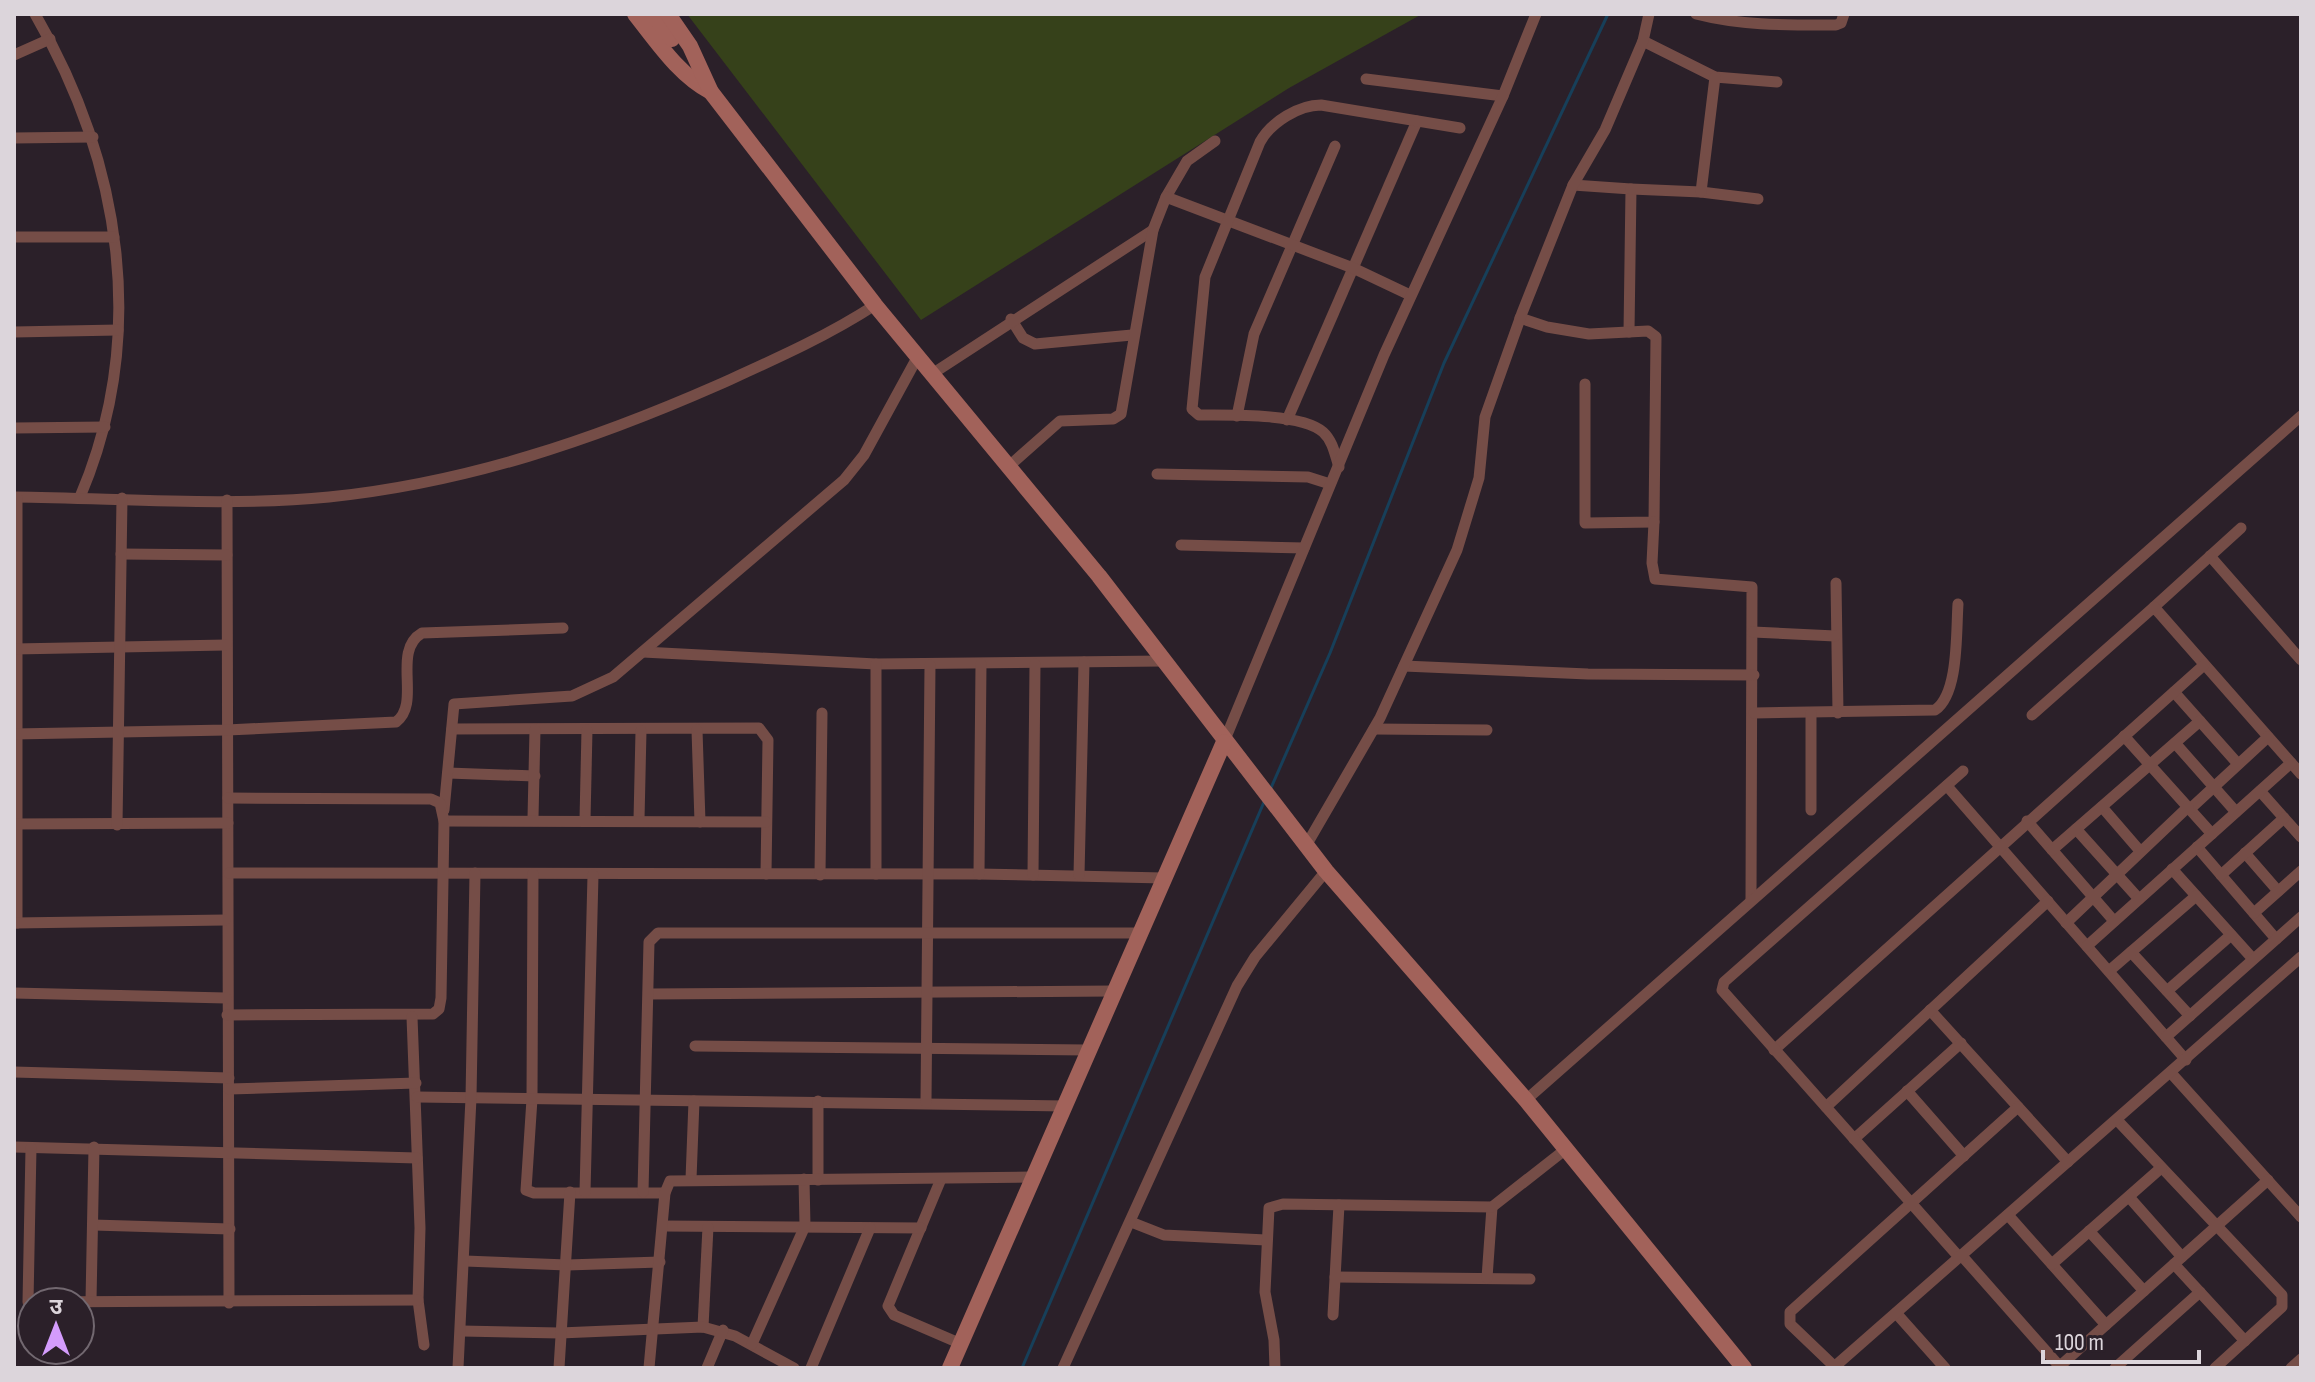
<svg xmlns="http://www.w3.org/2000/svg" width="2315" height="1382" viewBox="0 0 2315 1382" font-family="'Sofia Sans Condensed','Noto Sans Devanagari',sans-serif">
	<rect width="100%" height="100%" fill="#2b2029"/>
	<path fill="#36411a" d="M687 14H1422L1289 88 921 320Z"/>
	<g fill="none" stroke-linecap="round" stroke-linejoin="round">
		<g stroke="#173f59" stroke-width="3">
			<path d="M1271 788 1330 653 1444 363 1608 14"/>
			<path d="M1022 1368 1264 802"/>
		</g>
		<g stroke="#754d47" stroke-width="11">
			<path d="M35 14C121 162 149 335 80 497"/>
			<path d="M1696 14C1742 26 1789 25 1836 25L1841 23 1844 14"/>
			<path d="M1643 41 1715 77 1777 82"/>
			<path d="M14 55 50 39"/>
			<path d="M1366 79 1503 96"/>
			<path d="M14 138 93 137"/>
			<path d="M1573 185 1631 189 1629 332"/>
			<path d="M1631 189 1701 192 1758 199"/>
			<path d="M1701 192 1715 77"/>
			<path d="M1166 197 1187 161 1215 141"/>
			<path d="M14 237H114"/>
			<path d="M1520 318 1547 327 1589 334 1648 331 1656 337 1654 522 1585 523V384"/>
			<path d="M1011 319 1023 338 1035 344 1132 335"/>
			<path d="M14 332 118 330"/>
			<path d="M932 374 1153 230"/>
			<path d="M1237 416 1254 334 1335 146"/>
			<path d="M1287 420 1417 121"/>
			<path d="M14 428 105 427"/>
			<path d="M1008 467 1060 421 1113 419 1121 414 1153 230 1166 197 1353 268 1410 295"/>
			<path d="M1339 467C1335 455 1333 441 1323 432 1302 413 1228 415 1199 415L1192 409 1205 277 1260 142C1271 122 1299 105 1321 105L1460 128"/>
			<path d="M1157 474 1308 477 1330 484"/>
			<path d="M14 497C118 498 225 507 329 497 466 483 593 440 718 385 771 361 826 337 875 305"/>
			<path d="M17 498V923"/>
			<path d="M227 500 229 1303"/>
			<path d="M1654 522 1652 563 1655 579 1752 587 1751 899"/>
			<path d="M1181 545 1304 548"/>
			<path d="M121 554 227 555"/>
			<path d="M2210 556 2301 660"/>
			<path d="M1836 583 1838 713"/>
			<path d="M2154 607 2241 528"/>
			<path d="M1753 632 1835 636"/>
			<path d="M14 649 226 645"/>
			<path d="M643 652 876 664 1163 661"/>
			<path d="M876 664V874"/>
			<path d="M1404 666 1588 674 1754 675"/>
			<path d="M2174 692 2238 764"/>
			<path d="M1754 713 1935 710C1959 694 1956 632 1958 604"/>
			<path d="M1811 713V810"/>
			<path d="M2032 715 2154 607 2301 774"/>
			<path d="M452 729 759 728 768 740 766 874"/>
			<path d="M1374 729 1487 730"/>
			<path d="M697 730 700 822"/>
			<path d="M14 734 227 730 396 722C422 703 391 651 422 633L563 628"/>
			<path d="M2124 736 2212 834"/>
			<path d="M1224 742 1384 355 1503 96 1536 14"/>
			<path d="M2175 743 2236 812"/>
			<path d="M448 773 535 776"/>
			<path d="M1947 786 2186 1060"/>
			<path d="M2260 791 2301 837"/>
			<path d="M2102 807 2140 851"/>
			<path d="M2190 809 2268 737"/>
			<path d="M444 810 454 704 572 696 613 677 844 480 864 455 917 358"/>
			<path d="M533 818 535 730"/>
			<path d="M585 820 587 730"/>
			<path d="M639 820 641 731"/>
			<path d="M444 821 766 822"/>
			<path d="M2027 821 2114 921"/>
			<path d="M14 824 228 823"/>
			<path d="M117 825 122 498"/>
			<path d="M2076 829 2139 899"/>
			<path d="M1307 844 1380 718 1457 550 1479 478 1485 417 1522 313 1573 185 1605 130 1643 41 1649 14"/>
			<path d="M2197 847 2276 939"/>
			<path d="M2052 850 2200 721"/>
			<path d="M2245 853 2278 891"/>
			<path d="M2172 869 2253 959"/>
			<path d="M229 873 979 874 1164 878"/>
			<path d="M533 874 532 1099 526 1190 534 1193H665"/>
			<path d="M979 874 981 664"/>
			<path d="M820 875 822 713"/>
			<path d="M1033 875 1035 664"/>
			<path d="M1079 875 1084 662"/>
			<path d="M2221 875 2284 818"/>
			<path d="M2254 913 2301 871"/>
			<path d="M14 923 225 920"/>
			<path d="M2066 923 2188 807"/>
			<path d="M2087 946 2291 763"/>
			<path d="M2131 952 2190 1016"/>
			<path d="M2109 971 2196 896"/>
			<path d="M2167 991 2231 935"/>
			<path d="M14 993 226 998"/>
			<path d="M649 994 1113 991"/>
			<path d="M1930 1010 2068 1162"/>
			<path d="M227 1015 433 1014 439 1009 441 998 444 821 440 803 431 799 228 798"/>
			<path d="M412 1017 420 1228 418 1300 424 1345"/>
			<path d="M2166 1037 2301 917"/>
			<path d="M695 1046 1087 1050"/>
			<path d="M1774 1050 2204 665"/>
			<path d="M14 1072 229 1078"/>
			<path d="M2171 1073 2301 1217"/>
			<path d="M229 1089 416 1083"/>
			<path d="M1907 1091 1964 1156"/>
			<path d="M417 1097 1065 1106"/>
			<path d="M1526 1100 2301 416"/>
			<path d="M818 1101V1180"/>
			<path d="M926 1102 930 665"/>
			<path d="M1826 1107 2048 901"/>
			<path d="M2117 1120 2282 1295V1307L2215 1368"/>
			<path d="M1854 1139 1961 1043"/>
			<path d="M14 1147 417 1158"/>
			<path d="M691 1179 694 1101"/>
			<path d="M941 1179 888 1306 894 1315 959 1343"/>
			<path d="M585 1192 593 875"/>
			<path d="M643 1192 649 942 658 933H1140"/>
			<path d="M2129 1197 2182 1257"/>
			<path d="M2008 1215 2106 1325"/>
			<path d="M1131 1222 1164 1235 1266 1240"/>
			<path d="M93 1225 230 1229"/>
			<path d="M663 1226 921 1228"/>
			<path d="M2089 1231 2144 1291"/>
			<path d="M1962 1256 2061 1368"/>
			<path d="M1959 1257 1722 990 1724 982 1963 771"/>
			<path d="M465 1261 567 1265 660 1262"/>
			<path d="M2052 1264 2161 1168"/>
			<path d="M2174 1264 2245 1341"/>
			<path d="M1335 1277 1530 1279"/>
			<path d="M1487 1278 1492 1207"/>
			<path d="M91 1301 94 1147"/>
			<path d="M28 1302 31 1148"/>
			<path d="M33 1302 418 1300"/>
			<path d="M1896 1313 1945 1368"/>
			<path d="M1333 1315 1339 1205"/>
			<path d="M703 1327 708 1227"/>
			<path d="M462 1331 560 1333 703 1327 735 1336 794 1368"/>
			<path d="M752 1344 805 1226 804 1179"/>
			<path d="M2060 1366 2268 1180"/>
			<path d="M458 1368 471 1098 475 873"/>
			<path d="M559 1368 570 1192"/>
			<path d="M649 1368 665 1193 670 1181 1032 1177"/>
			<path d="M707 1368 723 1330"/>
			<path d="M811 1368 870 1228"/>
			<path d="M1063 1368 1237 986 1255 957 1326 871"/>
			<path d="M1275 1368 1274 1340 1265 1292 1269 1208 1283 1204 1492 1207 1566 1149"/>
			<path d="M1833 1368 2301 957"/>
			<path d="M1836 1368 1790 1324V1312L2018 1107"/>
			<path d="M2115 1368 2200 1292"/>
			<path d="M2291 1368 2301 1359"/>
		</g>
		<g stroke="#a2625a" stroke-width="16">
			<path d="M635 14C658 43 679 75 711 92"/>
			<path d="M653 14 672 39"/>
			<path d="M668 14 690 46 711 92 875 305 1099 576 1326 871 1526 1100 1744 1368"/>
			<path d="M950 1368 1224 742"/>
		</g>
	</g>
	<rect width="2315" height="1382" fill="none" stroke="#dcd5db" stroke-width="32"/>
	<g transform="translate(56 1326)"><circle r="38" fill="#2b2029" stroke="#726870" stroke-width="2"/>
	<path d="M0-6L14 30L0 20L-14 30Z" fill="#d49cfc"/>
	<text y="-12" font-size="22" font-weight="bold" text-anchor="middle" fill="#dcd5db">उ</text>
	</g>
	<path d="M2043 1350v12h156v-12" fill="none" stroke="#dcd5db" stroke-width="4"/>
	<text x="2055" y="1350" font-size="24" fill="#dcd5db" stroke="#2b2029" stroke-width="6" paint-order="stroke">100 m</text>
</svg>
